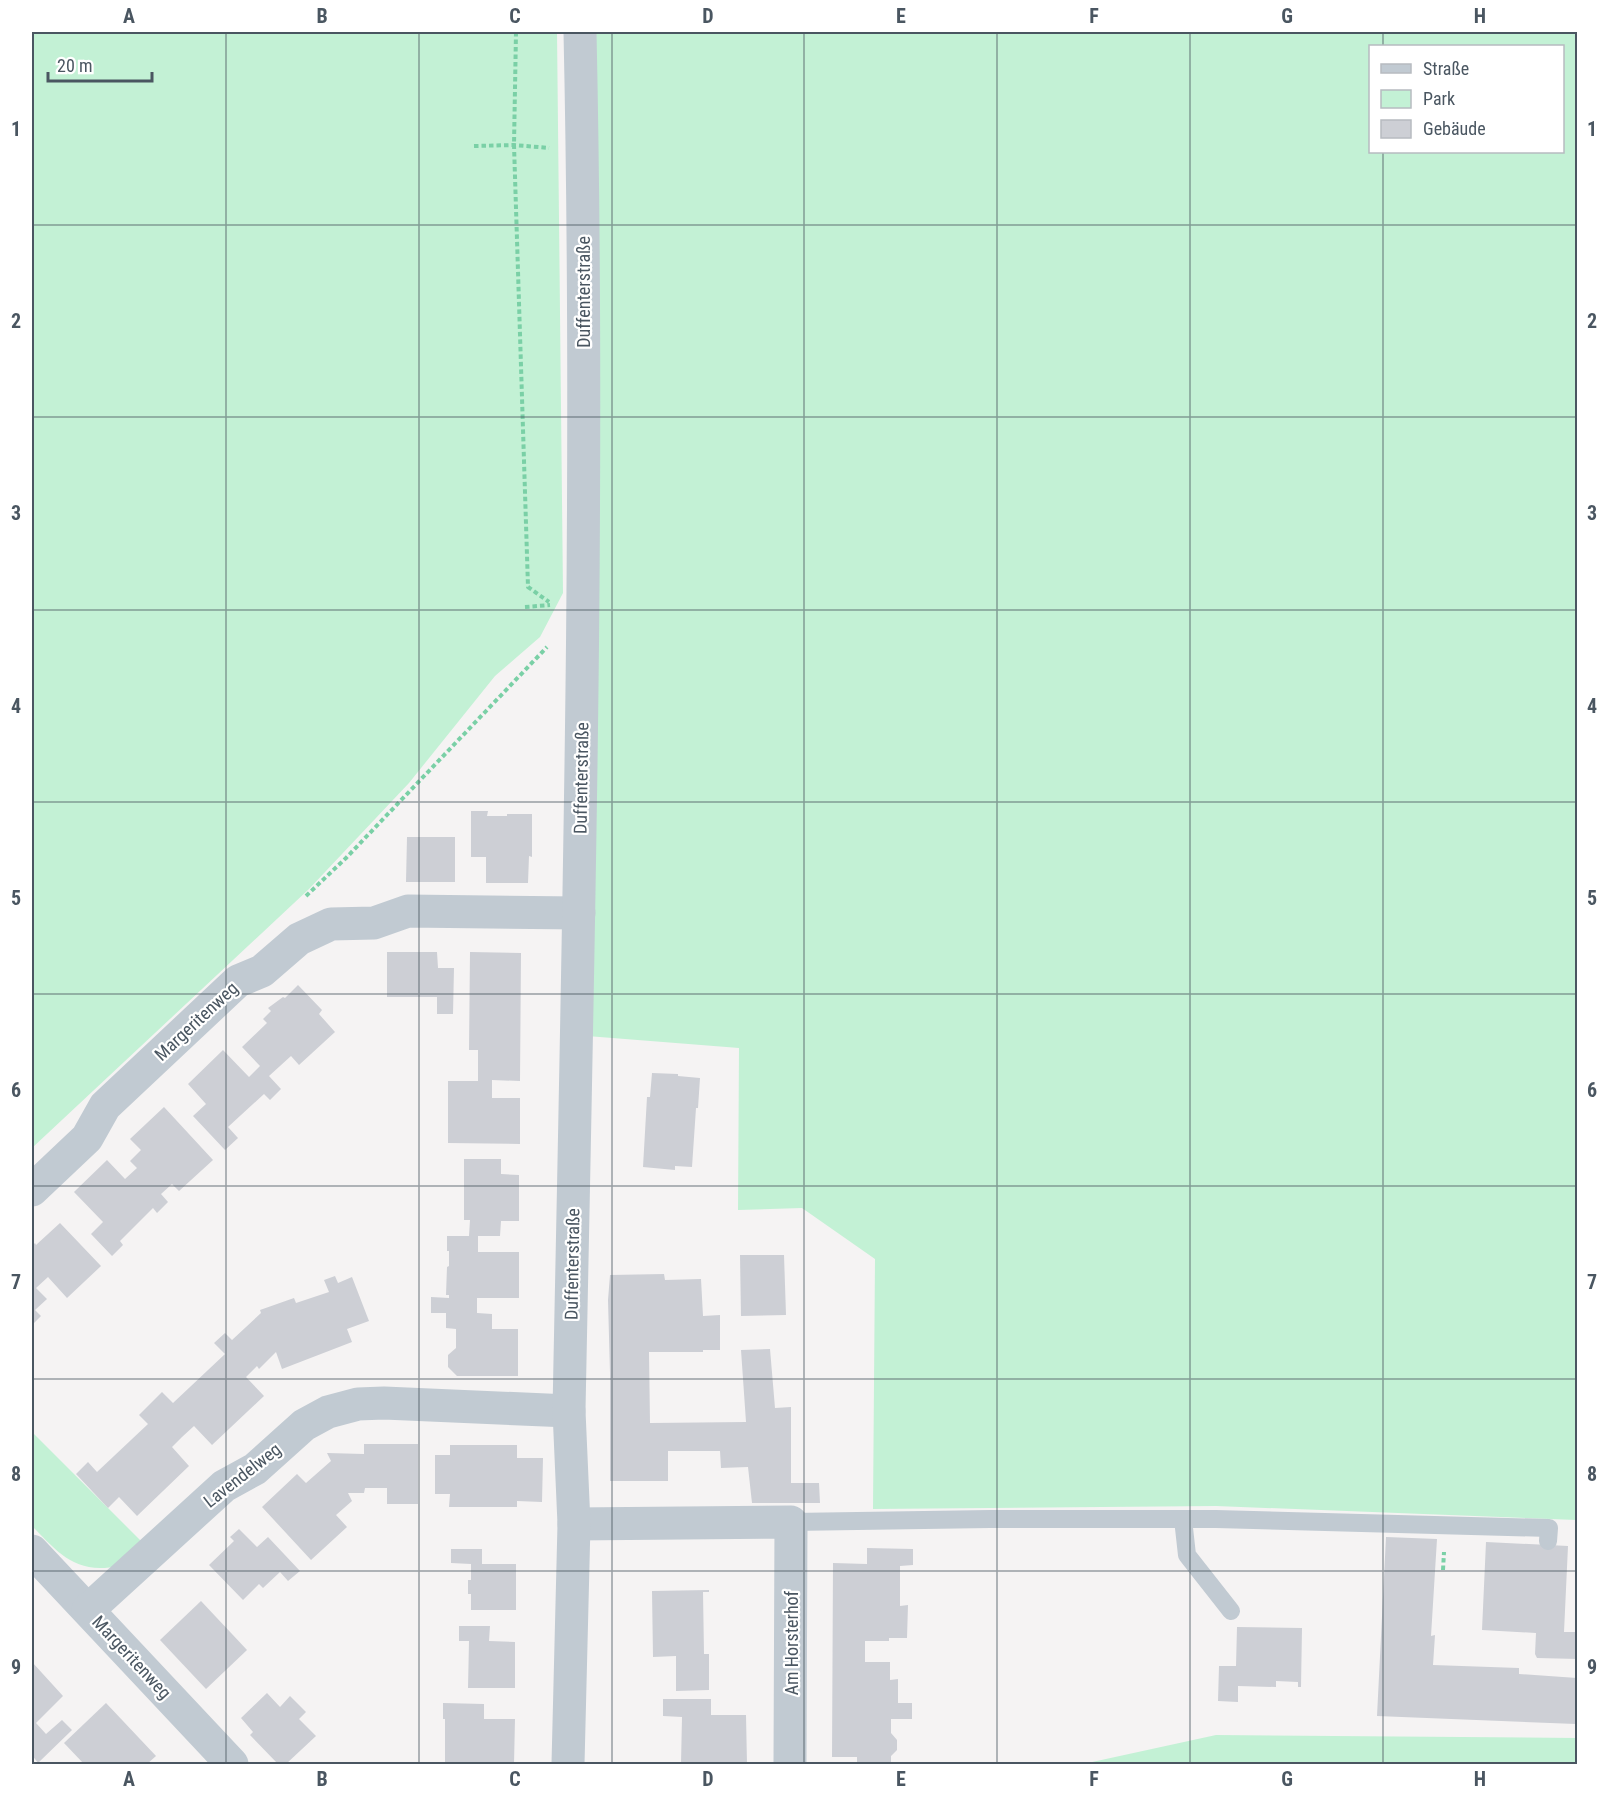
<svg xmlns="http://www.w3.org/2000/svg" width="1609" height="1796" viewBox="0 0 1609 1796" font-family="'Roboto Condensed',sans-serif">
	<rect width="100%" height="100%" fill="#f5f3f3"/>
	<g fill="#c3f1d5" fill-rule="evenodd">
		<path d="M32 32H557L563 593 540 637 495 676 409 783 309 889 32 1148Z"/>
		<path d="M589 32H1577V1520L1216 1506 873 1509 875 1259 802 1208 738 1210 739 1048 587 1036ZM1370 46H1562V152H1370Z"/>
		<path d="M32 1432 143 1543C135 1550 127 1559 118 1564 113 1568 106 1568 100 1568 69 1568 52 1546 32 1526Z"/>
		<path d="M1216 1735 1577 1738V1764H1083Z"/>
	</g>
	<g fill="#cdcfd5">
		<path d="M471 811H488L487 816H507V814H532V857L529 856 528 883H486V857H471Z"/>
		<path d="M407 837H455V882H406Z"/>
		<path d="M387 952H437L438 968H454L453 1014H437V997H387Z"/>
		<path d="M470 952 521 953 520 1081 492 1080V1098H520V1144L448 1143V1081H478V1050H469Z"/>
		<path d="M298 985 322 1010 319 1014 335 1032 299 1065 291 1056 269 1076 281 1089 270 1100 264 1094 228 1127 238 1138 225 1150 193 1116 206 1104 188 1084 223 1050 249 1077 260 1066 242 1047 267 1023 263 1019 271 1011 268 1008 283 997 285 998Z"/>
		<path d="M652 1073 678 1074V1076L700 1078 698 1108H696L692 1167 675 1166V1170L643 1167 647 1097H650Z"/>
		<path d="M164 1107 213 1160 179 1191 172 1184 161 1194 168 1202 157 1213 153 1208 120 1241 123 1245 112 1256 91 1234 103 1222 74 1192 107 1160 125 1179 137 1168 130 1161 141 1150 130 1139Z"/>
		<path d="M464 1159H501V1174L519 1175V1221H501L500 1236H478V1252H519V1298H477V1313L492 1314V1329H518V1376H457L448 1367V1355L456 1348V1329L446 1328V1313H431V1297L449 1298V1295H446L447 1267 449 1266V1251H447V1236H469L470 1220H464Z"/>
		<path d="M60 1223 101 1266 67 1298 48 1277 36 1288 47 1299 35 1310 41 1316 32 1325V1246L35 1243 36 1245Z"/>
		<path d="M740 1255H784L786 1315 741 1316Z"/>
		<path d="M664 1274 665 1280 701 1279 703 1316 720 1315V1350H703V1352H649L650 1423 746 1422 741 1350 770 1349 775 1408 791 1407V1483H819L820 1503H752L748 1467 721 1468 720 1451H668V1481H610V1373L608 1300 610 1275Z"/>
		<path d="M335 1276 338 1283 352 1277 369 1321 347 1329 352 1342 282 1369 276 1352 259 1369 257 1366 246 1377 264 1396 212 1445 194 1426 182 1437 172 1447 189 1466 137 1516 119 1497 108 1508 76 1474 88 1462 97 1472 148 1424 139 1415 162 1392 173 1403 225 1354 214 1343 225 1333 232 1340 261 1313 260 1310 294 1298 296 1303 329 1292 324 1280Z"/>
		<path d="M364 1444H418V1504H387V1488H365L364 1493H348L352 1501 336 1515 347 1527 311 1560 262 1507 297 1474 306 1483 331 1461 327 1453 364 1454Z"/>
		<path d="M450 1445H517V1458H543L542 1502 517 1501V1507H449L450 1494H435V1455H450Z"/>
		<path d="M239 1529 257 1547 268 1537 300 1571 288 1581 280 1572 263 1588 259 1584 243 1600 209 1565 234 1541 230 1537Z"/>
		<path d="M1386 1537 1437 1539 1431 1636 1435 1635 1433 1665 1519 1668V1674L1577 1678 1576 1724 1377 1716Z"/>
		<path d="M1486 1542 1568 1546 1564 1632H1578V1659L1537 1658 1535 1654 1536 1633 1482 1630Z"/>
		<path d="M867 1548 913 1549V1565L900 1566V1606L908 1605 907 1638H889V1641H865V1662H890V1680L898 1679V1703H912V1719H891V1733L897 1740V1750L891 1756V1764H857V1757H832L833 1563 867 1564Z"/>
		<path d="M451 1549H482V1564H516V1610H471V1594H468V1580H471V1564L451 1563Z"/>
		<path d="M709 1590V1592H703L704 1654H709V1690L676 1691V1656L653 1657 652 1591Z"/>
		<path d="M201 1601 247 1650 206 1689 160 1640Z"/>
		<path d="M459 1626H490L489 1641 515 1642V1688H468L469 1641H459Z"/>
		<path d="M1237 1627 1302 1628 1301 1687H1298V1682L1276 1681V1687L1238 1686V1702L1218 1701 1219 1666H1236Z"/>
		<path d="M32 1662 63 1696 36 1723 46 1734 62 1720 72 1730 38 1763 32 1755Z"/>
		<path d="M267 1693 280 1707 290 1696 306 1712 299 1719 316 1736 286 1764H278L250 1735 253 1732 241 1718Z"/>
		<path d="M663 1699H711V1715H746L747 1764H681L682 1717 663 1716Z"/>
		<path d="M106 1703 156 1756 147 1764H84L64 1743Z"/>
		<path d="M443 1703 484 1704V1719H515L514 1764H445V1719H443Z"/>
	</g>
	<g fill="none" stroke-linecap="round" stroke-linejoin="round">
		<g stroke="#7ad0a6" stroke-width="4" stroke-dasharray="4.5 3" stroke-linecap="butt">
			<path d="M516 32 514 145 528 587 549 602"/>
			<path d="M474 146 514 145 549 148"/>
			<path d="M525 607 550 605"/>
			<path d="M306 896 346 858 547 647"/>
			<path d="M1443 1570 1444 1552"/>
		</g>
		<g stroke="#c1cad2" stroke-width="18">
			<path d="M1183 1519 1187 1555 1231 1611"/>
			<path d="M791 1522 990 1519H1216L1549 1528 1548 1541"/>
		</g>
		<g stroke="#c1cad2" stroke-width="33">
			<path d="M32 1190 87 1138 105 1106 238 981 262 971 299 939 331 924 374 923 408 911 579 913"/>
			<path d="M574 1524 791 1522 790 1764"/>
			<path d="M32 1551 232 1764"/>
			<path d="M88 1610 224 1486 255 1469 304 1425 328 1412 358 1404 384 1403 569 1411"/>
			<path d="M568 1764 574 1524 569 1411C578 951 590 491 580 32"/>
		</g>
	</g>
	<path fill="none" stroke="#4a5661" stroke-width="1.5" stroke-opacity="0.55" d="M226 32V1764M419 32V1764M612 32V1764M804 32V1764M997 32V1764M1190 32V1764M1383 32V46M1383 152V1764M32 225H1578M32 417H1578M32 610H1578M32 802H1578M32 994H1578M32 1186H1578M32 1379H1578M32 1571H1578"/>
	<g text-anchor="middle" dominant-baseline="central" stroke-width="4.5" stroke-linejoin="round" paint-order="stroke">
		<g font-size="18" fill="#4a5661" stroke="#fff">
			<text transform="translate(583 292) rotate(-90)">Duffenterstraße</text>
			<text transform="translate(581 778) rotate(-89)">Duffenterstraße</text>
			<text transform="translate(196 1021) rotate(-43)">Margeritenweg</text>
			<text transform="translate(572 1264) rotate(-89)">Duffenterstraße</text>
			<text transform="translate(242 1475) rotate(-38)">Lavendelweg</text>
			<text transform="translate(791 1643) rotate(-90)">Am Horsterhof</text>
			<text transform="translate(132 1657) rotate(47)">Margeritenweg</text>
		</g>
	</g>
	<rect width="1609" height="1796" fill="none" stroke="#ffffff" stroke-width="66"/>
	<rect x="1369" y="45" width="195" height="108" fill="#ffffff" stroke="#b7bbc0" stroke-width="1.5"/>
	<rect x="1381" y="64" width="30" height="9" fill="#c1cad2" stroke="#b7bbc0" stroke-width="1.5"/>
	<text x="1423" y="75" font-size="18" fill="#4a5661">Straße</text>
	<rect x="1381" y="90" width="30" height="18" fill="#c3f1d5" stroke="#b7bbc0" stroke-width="1.5"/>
	<text x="1423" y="105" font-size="18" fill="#4a5661">Park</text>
	<rect x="1381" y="120" width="30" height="18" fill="#cdcfd5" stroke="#b7bbc0" stroke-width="1.5"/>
	<text x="1423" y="135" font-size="18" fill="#4a5661">Gebäude</text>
	<path d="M48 72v9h104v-9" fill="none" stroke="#4a5661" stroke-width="3"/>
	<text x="57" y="72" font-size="18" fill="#4a5661" stroke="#ffffff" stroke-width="4.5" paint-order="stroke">20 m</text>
	<rect x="33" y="33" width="1543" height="1730" fill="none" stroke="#4a5661" stroke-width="2"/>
	<g font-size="20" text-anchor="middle" font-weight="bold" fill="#4a5661">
		<text x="129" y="23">A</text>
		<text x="322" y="23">B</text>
		<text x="515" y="23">C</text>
		<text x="708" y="23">D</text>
		<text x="901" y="23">E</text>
		<text x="1094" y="23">F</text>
		<text x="1287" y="23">G</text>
		<text x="1480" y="23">H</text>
		<text x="16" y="136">1</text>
		<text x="1592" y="136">1</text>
		<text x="16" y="328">2</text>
		<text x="1592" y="328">2</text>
		<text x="16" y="520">3</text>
		<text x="1592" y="520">3</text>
		<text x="16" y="713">4</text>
		<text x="1592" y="713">4</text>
		<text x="16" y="905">5</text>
		<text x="1592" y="905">5</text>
		<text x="16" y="1097">6</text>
		<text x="1592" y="1097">6</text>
		<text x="16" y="1289">7</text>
		<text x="1592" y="1289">7</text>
		<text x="16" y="1481">8</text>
		<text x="1592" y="1481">8</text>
		<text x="16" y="1674">9</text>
		<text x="1592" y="1674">9</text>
		<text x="129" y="1786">A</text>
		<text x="322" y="1786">B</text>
		<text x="515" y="1786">C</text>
		<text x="708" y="1786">D</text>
		<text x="901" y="1786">E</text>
		<text x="1094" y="1786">F</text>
		<text x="1287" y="1786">G</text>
		<text x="1480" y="1786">H</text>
	</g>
</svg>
